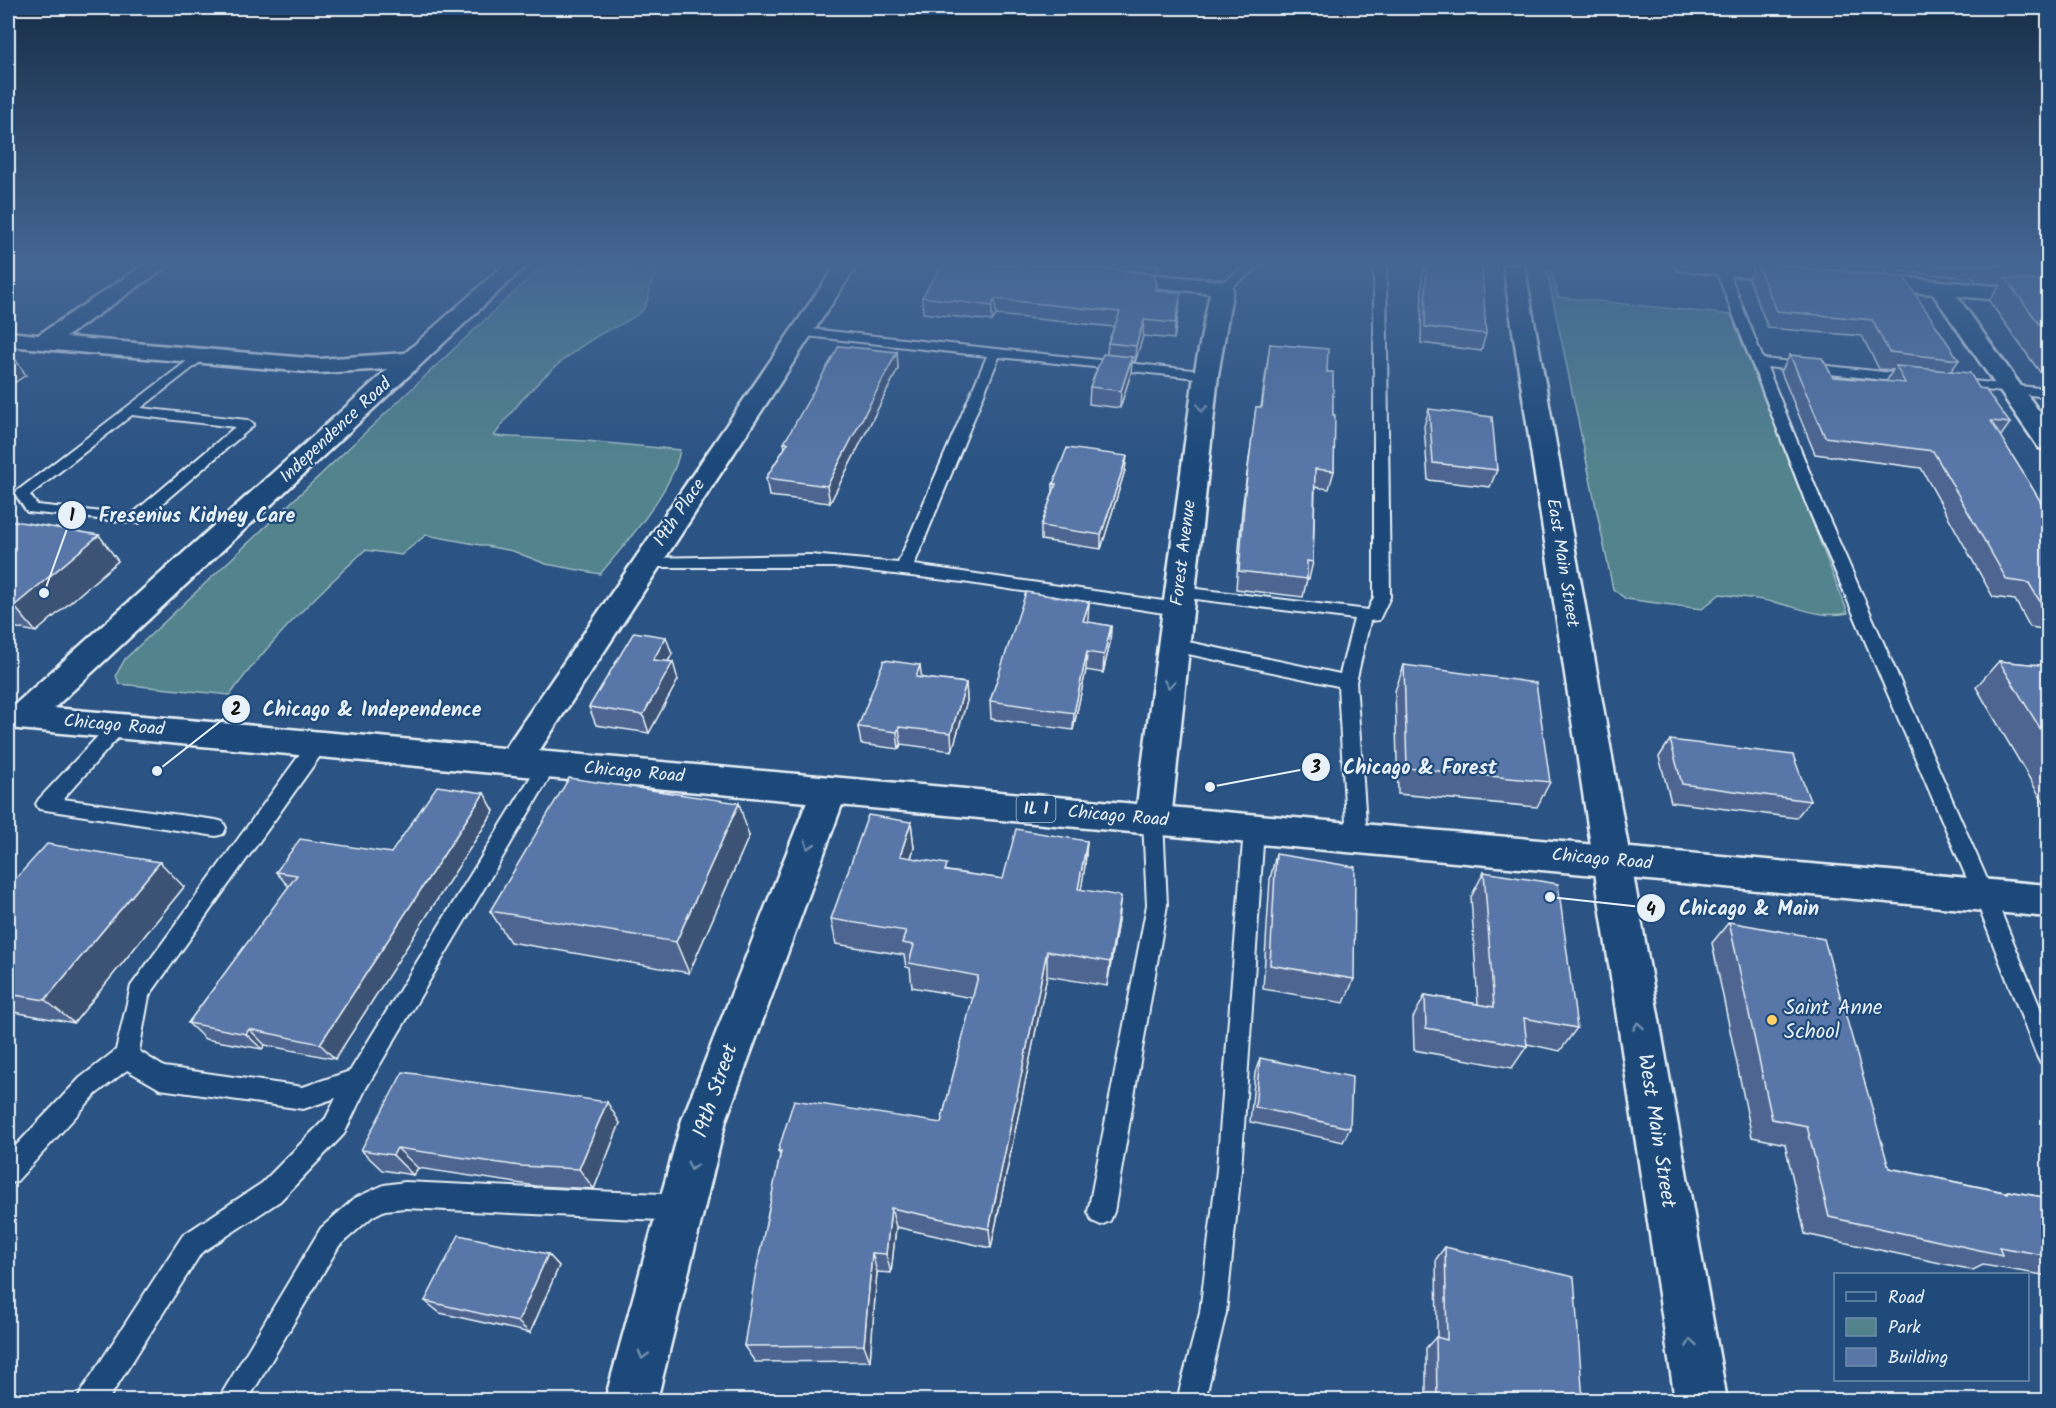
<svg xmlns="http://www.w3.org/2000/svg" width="2056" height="1408" viewBox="0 0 2056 1408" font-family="Kalam,sans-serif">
	<rect width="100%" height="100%" fill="#2b5383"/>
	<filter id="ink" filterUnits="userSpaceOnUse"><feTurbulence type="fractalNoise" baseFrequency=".0167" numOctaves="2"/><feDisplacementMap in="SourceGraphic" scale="12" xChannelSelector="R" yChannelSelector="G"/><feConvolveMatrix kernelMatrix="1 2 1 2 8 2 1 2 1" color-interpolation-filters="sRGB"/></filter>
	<g filter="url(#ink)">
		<g fill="#52838d" stroke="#9dbac2" stroke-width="1.5">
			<path d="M543 265H660C647 279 654 302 638 314 626 324 610 328 597 336 555 362 522 395 494 436L586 441 680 450C674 488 625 545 600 574L546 564 513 551 426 535 401 555 365 550C316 596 269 641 230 695L119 684 116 675 125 659Z"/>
			<path d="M1547 271H1552L1558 297 1731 315 1848 613C1821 619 1799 607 1773 602 1756 598 1738 597 1720 594L1702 609 1626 599 1613 589Z"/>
		</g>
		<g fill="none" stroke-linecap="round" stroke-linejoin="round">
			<defs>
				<g id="lane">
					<path d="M1249 265H1262L1226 291H1218V285Z"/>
					<path d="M1374 265H1386L1390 597 1379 620 1370 621 1356 682 1367 838 1364 844 1357 846 1350 844 1347 838 1338 686 1174 651 1165 645 1174 639 1340 674 1354 619 1180 597 1172 592 1180 587 1368 610 1374 597Z"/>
					<path d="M1714 265H1726L1763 359 1911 375 1918 379 1911 383 1767 367 1822 503 1994 895 2048 1027V1065L2040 1062 2036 1054 1974 895 1806 503Z"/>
					<path d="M801 328 1211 372V378L1206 379 999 357 914 565 1177 603 1185 609 1183 613 1177 615 963 582 834 567H641L639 563 647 558 811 555 898 563 987 356 797 335 795 332Z"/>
					<path d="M199 352 205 356 204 359 141 408 247 420 254 424 252 427 139 523 27 512 15 494 17 491ZM132 415 235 427 131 515 37 505 30 495Z"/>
					<path d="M1954 379 2048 389V397L1949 386V380Z"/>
					<path d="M118 719 124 721 127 726 124 731 63 799 216 820 223 822 226 828 223 834 216 836 39 809 36 804 39 799 112 721Z"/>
					<path d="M318 737 325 739 327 744 325 749 149 996 139 1051 164 1067 303 1087 350 1071 541 760 548 758 555 760 557 765 366 1088 344 1134 280 1201 201 1253 108 1400H78L82 1390 183 1235 262 1183 326 1118 336 1098 303 1109 160 1089 127 1070 96 1094 17 1181 8 1184V1154L80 1078 116 1050 131 986 311 739Z"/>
					<path d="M1153 812 1160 814 1163 820 1167 905 1114 1212 1110 1221 1101 1225 1092 1221 1088 1212 1147 905 1143 820 1146 814Z"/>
					<path d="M1254 821 1261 823 1264 829 1241 1170 1226 1313 1205 1400H1177L1200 1313 1217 1170 1244 829 1247 823Z"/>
					<path d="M405 1182 681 1195 690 1199 694 1208 690 1217 681 1221 405 1208 385 1210 373 1216 339 1246 248 1400H218L321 1228 355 1198 384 1185Z"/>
				</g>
				<g id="street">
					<path d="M144 265H169L66 337 319 359 405 353 504 265H527L35 726 23 729 11 726 8 719 11 708 388 369 319 373 8 346V332L38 335Z"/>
					<path d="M836 265H857L526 771 514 775 502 771 497 762 502 753Z"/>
					<path d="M1503 265H1524L1727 1400H1675Z"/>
					<path d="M1676 265C1716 262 1764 261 1804 270L1807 275 1804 280 1796 281 1687 271 1679 270Z"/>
					<path d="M1113 271 1222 281 1230 283 1233 288 1218 375 1171 820 1166 830 1153 834 1140 830 1135 820 1194 375 1210 293 1105 282 1102 277 1105 272Z"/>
					<path d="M1865 274 2048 291V305L1957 296 2048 424V450L2039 448 1933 294 1857 286 1854 281 1857 276Z"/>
					<path d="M829 777 841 781 847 791 726 1120 657 1400H605L682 1120 811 791 817 781Z"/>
				</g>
				<path id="primary" d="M8 704 2048 885V917L8 728Z"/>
			</defs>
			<use href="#lane" stroke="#e8f1f8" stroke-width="4"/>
			<use href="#street" stroke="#e8f1f8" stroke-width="5"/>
			<use href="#primary" stroke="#e8f1f8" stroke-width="5"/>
			<use href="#lane" fill="#1f4a7a" fill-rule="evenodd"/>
			<use href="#street" fill="#1f4a7a" fill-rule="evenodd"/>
			<use href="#primary" fill="#1f4a7a" fill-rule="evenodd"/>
		</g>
		<g fill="#4d6590" stroke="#e8f1f8" stroke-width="1.5">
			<path d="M1072 265H1159L1158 273Z"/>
			<path d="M1425 265H1478L1486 334 1481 351 1421 343 1422 275Z"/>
			<path d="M1755 265H2049V385L1989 301 2000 285 1976 282 1973 278 1886 270 1883 274 1835 270 1959 360 1951 371 1979 388 2010 423 2000 437 2049 515V630L2030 627 2015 600 1993 597 1921 468 1815 454 1781 372 1790 355 1833 377 1886 382 1893 370 1879 369 1862 336 1768 328 1749 279Z"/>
			<path d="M1155 274V280L1157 281V290L1179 308 1174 339 1143 336 1135 362 1132 361 1131 373 1120 408 1089 404 1090 387 1107 354 1108 343 1114 327 996 315 992 321 923 313 922 297Z"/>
			<path d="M1270 344 1327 372 1334 471 1329 489 1315 487 1313 562 1309 579H1307L1303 597 1236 589 1242 510 1254 424 1256 407H1261Z"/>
			<path d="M897 352 898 369 830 503 769 496 766 478 785 448 784 443Z"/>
			<path d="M1429 409 1497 470 1490 487 1428 480 1424 426Z"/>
			<path d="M1125 470 1101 549 1041 540V526L1053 493V484Z"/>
			<path d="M8 520 118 561 36 632 8 626Z"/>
			<path d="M1089 602 1087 622 1111 626 1110 643 1103 673 1086 670 1073 730 991 719 990 701Z"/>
			<path d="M672 654 668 662 678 680 649 733 596 725 589 707Z"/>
			<path d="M1999 661 2049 666V812L1976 687Z"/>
			<path d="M920 665 921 678 966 683 967 701 952 751 901 744 899 749 861 744 858 727Z"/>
			<path d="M1404 665 1550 782 1537 807 1398 794 1395 691Z"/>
			<path d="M1670 740 1810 801 1796 818 1671 802 1659 757Z"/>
			<path d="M484 793 494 811 335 1059 265 1045 262 1049 205 1039 188 1023 289 887 276 872 391 853Z"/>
			<path d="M911 822 914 848 911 858 948 871 1003 879 1087 841 1085 866 1081 889 1118 921 1107 986 1047 976 991 1248 896 1227 891 1273 877 1272 870 1361 755 1362 744 1346 780 1155 778 1151 941 1123 973 998 912 987 910 968 906 967 904 955 836 944 831 919Z"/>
			<path d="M749 836 689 973 510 942 490 911Z"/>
			<path d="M1276 854 1354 979 1344 1003 1263 989 1270 879Z"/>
			<path d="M1484 872 1577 1028 1560 1051 1527 1044V1046L1512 1068 1414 1050 1413 1018 1425 995 1478 1004 1471 897Z"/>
			<path d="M8 887H184L74 1023 8 1011Z"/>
			<path d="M1729 922 1889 1168 2005 1192 2008 1191 2049 1198V1276L1983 1265 1973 1270 1805 1234 1785 1144 1752 1137 1712 943Z"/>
			<path d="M1260 1058 1350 1128 1343 1142 1250 1122 1255 1073Z"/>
			<path d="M620 1123 594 1189 536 1186 418 1168 413 1175 382 1170 361 1150Z"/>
			<path d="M1445 1247 1583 1401H1426V1348L1436 1337H1437L1436 1259Z"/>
			<path d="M548 1254 559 1266 530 1333 440 1313 425 1301Z"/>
		</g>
		<g fill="#3e5375" stroke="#e8f1f8" stroke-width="1.5">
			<path d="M1181 293 1179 308 1174 339 1175 323Z"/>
			<path d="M995 299 996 315 992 321V306Z"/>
			<path d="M1144 320 1143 336 1135 362 1136 346Z"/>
			<path d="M9 350 26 375 8 387V351Z"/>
			<path d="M897 352 898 369 830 503 827 486Z"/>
			<path d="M1132 357 1131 373 1120 408 1121 391Z"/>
			<path d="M1127 456 1125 470 1101 549V535Z"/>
			<path d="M99 535 118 561 36 632 14 606Z"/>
			<path d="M1089 602 1088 619 1082 639 1083 621Z"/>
			<path d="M1111 626 1110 643 1103 673 1104 655Z"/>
			<path d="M666 637 672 654 659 677 653 660Z"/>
			<path d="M1087 652 1086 670 1073 730 1074 713Z"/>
			<path d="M673 662 678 680 649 733 643 715Z"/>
			<path d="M920 665 922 682 916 677Z"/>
			<path d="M966 683 967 701 952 751 951 733Z"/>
			<path d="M899 727 901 744 899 749 897 732Z"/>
			<path d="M484 793 494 811 335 1059 320 1044Z"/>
			<path d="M739 803 749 836 689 973 676 942Z"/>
			<path d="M911 822 914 848 903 882 900 856Z"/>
			<path d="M1087 841 1085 866 1077 914 1078 889Z"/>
			<path d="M160 862 184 887 74 1023 45 1000Z"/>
			<path d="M1121 896 1118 921 1107 986 1110 962Z"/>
			<path d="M1047 951V976L991 1248 989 1229Z"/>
			<path d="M249 1029 265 1045 262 1049 246 1034Z"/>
			<path d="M607 1102 620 1123 594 1189 579 1169Z"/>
			<path d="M397 1148 418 1168 413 1175 393 1155Z"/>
			<path d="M891 1208 896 1227 891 1273 886 1254Z"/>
			<path d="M872 1253 877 1272 870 1361 864 1345Z"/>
			<path d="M548 1254 559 1266 530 1333 518 1322Z"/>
		</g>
		<g fill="#5976a7" stroke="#e8f1f8" stroke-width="1.5">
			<path d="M942 265H1058L1155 274 1154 280 1157 281 1154 290 1181 293 1175 323 1144 320 1136 346 1108 343 1120 312 995 299 992 306 922 297Z"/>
			<path d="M1426 265H1482L1486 334 1425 327Z"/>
			<path d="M1757 265H1774L1904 277 1959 360 1889 352 1872 320 1777 311Z"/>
			<path d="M2005 278 2049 282V337Z"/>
			<path d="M1270 344 1328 349 1327 372H1333V415H1335L1334 471 1315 469 1313 562 1307 561V579L1239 571 1245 492 1256 407H1262Z"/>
			<path d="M839 346 897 352 827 486 766 478 788 443H784Z"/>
			<path d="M1103 354 1132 357 1121 391 1090 387Z"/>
			<path d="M1790 355 1822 358 1833 377 1905 383 1896 366 1970 373 1979 388 1985 389 2010 423 1991 421 2049 515V610H2045L2029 583 2007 580 1933 451 1825 437Z"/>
			<path d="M1429 409 1492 417 1497 470 1433 463Z"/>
			<path d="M1067 448 1127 456 1101 535 1041 526 1056 484H1053Z"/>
			<path d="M8 520 99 535 14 606 8 604Z"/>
			<path d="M1026 592 1089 602 1083 621 1111 626 1104 655 1087 652 1074 713 990 701Z"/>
			<path d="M634 632 666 637 653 660 673 662 643 715 589 707Z"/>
			<path d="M884 660 920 665 916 677 966 683 951 733 899 727 897 732 858 727Z"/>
			<path d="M1999 661 2049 666V743Z"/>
			<path d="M1404 665 1536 683 1550 782 1407 768Z"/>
			<path d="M1670 740 1793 755 1810 801 1682 784Z"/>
			<path d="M569 778 739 803 676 942 490 911Z"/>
			<path d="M437 786 484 793 320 1044 249 1029 246 1034 188 1023 297 875 276 872 300 839 391 853Z"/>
			<path d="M868 815 911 822 900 856 947 864 945 871 1003 879 1016 829 1087 841 1078 889 1121 896 1110 962 1047 951 989 1229 891 1208 886 1254 872 1253 864 1345 744 1346 755 1276 781 1151H778L794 1100 941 1123 978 976 909 963 914 945 902 943 906 931 831 919Z"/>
			<path d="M47 844 160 862 45 1000 8 994V887Z"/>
			<path d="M1276 854 1355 867 1354 979 1270 965Z"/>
			<path d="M1484 872 1558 884 1577 1028 1524 1018 1527 1046 1426 1028 1425 995 1494 1007Z"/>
			<path d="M1729 922 1824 939 1889 1168 2008 1193V1191L2049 1198V1256L1999 1247 2002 1255 1829 1217 1807 1126 1772 1119Z"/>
			<path d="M1260 1058 1352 1077 1350 1128 1255 1107Z"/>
			<path d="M403 1072 607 1102 579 1169 520 1166 397 1148 393 1155 361 1150Z"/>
			<path d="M459 1235 548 1254 518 1322 425 1301Z"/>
			<path d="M1445 1247 1574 1277 1583 1401H1437L1436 1337 1447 1340Z"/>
			<path d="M351 1395 371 1401H347Z"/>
		</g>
		<defs><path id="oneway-chevron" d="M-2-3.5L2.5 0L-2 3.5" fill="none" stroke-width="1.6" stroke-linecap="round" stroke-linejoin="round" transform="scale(1.5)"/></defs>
		<g stroke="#6f8dac">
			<use href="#oneway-chevron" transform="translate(1202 408) rotate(97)"/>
			<use href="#oneway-chevron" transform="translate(1169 684) rotate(97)"/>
			<use href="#oneway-chevron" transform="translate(809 845) rotate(111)"/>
			<use href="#oneway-chevron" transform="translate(1638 1026) rotate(-99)"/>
			<use href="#oneway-chevron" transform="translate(692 1166) rotate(104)"/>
			<use href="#oneway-chevron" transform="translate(1691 1343) rotate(-99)"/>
			<use href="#oneway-chevron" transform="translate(643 1355) rotate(105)"/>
		</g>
	</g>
	<linearGradient id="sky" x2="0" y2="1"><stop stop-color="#182e48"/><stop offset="0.57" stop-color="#446693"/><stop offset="1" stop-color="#446693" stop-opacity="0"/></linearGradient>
	<rect width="2056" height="462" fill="url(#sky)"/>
	<circle fill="#ffd166" stroke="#1f4a7a" stroke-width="2" cx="1772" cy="1020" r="6"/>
	<g text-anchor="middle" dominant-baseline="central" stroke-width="4.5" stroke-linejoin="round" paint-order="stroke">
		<rect fill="#1f4a7a" stroke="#acbfd2" stroke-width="1.5" x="1016.5" y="796" width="39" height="26" rx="4.5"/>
		<g font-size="16" font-weight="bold" fill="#e8f1f8">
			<text x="1036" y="809">IL 1</text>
		</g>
		<g font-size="18" fill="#e8f1f8" stroke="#1f4a7a">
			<text transform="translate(336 431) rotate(-43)">Independence Road</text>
			<text transform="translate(680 513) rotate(-56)">19th Place</text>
			<text transform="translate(1184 553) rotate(-83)">Forest Avenue</text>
			<text transform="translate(1562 563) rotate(81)">East Main Street</text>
			<text transform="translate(114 726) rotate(5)">Chicago Road</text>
			<text transform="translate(634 773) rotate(5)">Chicago Road</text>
			<text transform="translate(1118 817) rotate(5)">Chicago Road</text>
			<text transform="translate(1602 860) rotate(5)">Chicago Road</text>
		</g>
		<g font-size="21" fill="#e8f1f8" stroke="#1f4a7a" text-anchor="start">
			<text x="1784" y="1008">Saint Anne<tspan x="1784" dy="24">School</tspan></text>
		</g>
		<g font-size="21" fill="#e8f1f8" stroke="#1f4a7a">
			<text transform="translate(716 1091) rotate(-71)">19th Street</text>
			<text transform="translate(1656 1131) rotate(81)">West Main Street</text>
		</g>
	</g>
	<path fill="none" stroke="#e8f1f8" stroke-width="2" d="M44 593L72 515M157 771L236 709M1210 787L1316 767M1550 897L1651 908"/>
	<g fill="#e8f1f8" stroke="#1f4a7a" stroke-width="2">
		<circle cx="44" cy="593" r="6"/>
		<circle cx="157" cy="771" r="6"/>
		<circle cx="1210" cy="787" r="6"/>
		<circle cx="1550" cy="897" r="6"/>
		<circle cx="72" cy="515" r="15"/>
		<circle cx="236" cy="709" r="15"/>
		<circle cx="1316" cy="767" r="15"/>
		<circle cx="1651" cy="908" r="15"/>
	</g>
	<g font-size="18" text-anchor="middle" font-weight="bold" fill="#111">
		<text x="72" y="521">1</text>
		<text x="236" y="715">2</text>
		<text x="1316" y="773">3</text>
		<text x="1651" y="915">4</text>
	</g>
	<g font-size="20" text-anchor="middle" font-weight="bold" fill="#e8f1f8" stroke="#1f4a7a" stroke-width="4.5" stroke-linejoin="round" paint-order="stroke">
		<text x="197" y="522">Fresenius Kidney Care</text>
		<text x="372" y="716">Chicago &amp; Independence</text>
		<text x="1420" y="774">Chicago &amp; Forest</text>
		<text x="1749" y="915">Chicago &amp; Main</text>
	</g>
	<rect width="2056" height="1408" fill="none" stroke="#1f4a7a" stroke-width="30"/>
	<rect x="15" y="15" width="2026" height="1378" fill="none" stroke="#e8f1f8" stroke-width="2" filter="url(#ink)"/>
	<rect x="1834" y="1273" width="195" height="108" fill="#1f4a7a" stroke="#6f8dac" stroke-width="1.5"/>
	<rect x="1846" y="1292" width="30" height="9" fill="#1f4a7a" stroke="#6f8dac" stroke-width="1.5"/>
	<text x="1888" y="1303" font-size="18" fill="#e8f1f8">Road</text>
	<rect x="1846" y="1318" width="30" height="18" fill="#52838d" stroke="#6f8dac" stroke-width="1.5"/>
	<text x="1888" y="1333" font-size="18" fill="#e8f1f8">Park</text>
	<rect x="1846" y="1348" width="30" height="18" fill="#5976a7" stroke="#6f8dac" stroke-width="1.5"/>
	<text x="1888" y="1363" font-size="18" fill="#e8f1f8">Building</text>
</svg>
